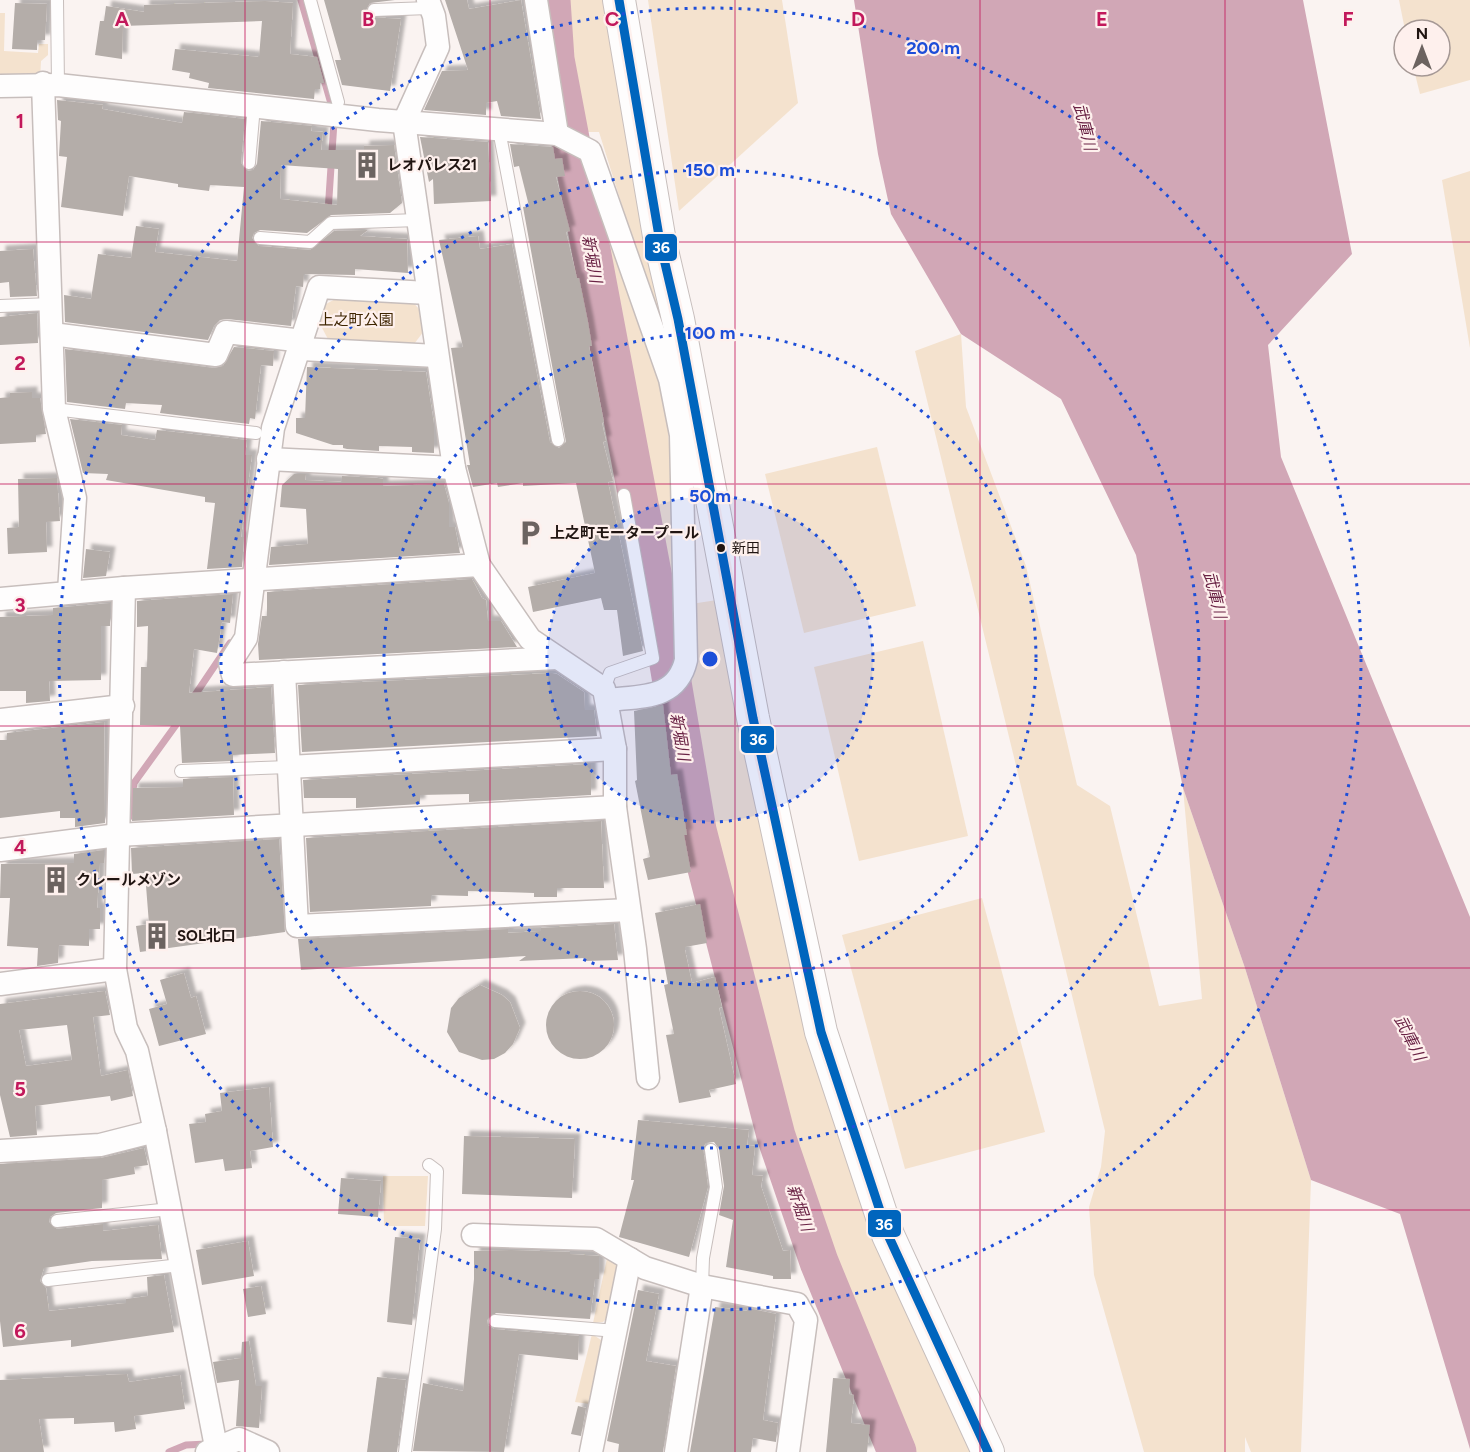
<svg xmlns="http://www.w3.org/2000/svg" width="1470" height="1452" viewBox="0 0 1470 1452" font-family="Figtree,'Noto Sans JP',sans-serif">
	<defs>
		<filter id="shadow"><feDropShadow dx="5.5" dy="-5.5" stdDeviation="1.5" flood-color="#0004"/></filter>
	</defs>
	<rect width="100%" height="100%" fill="#faf3f1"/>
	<g fill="#f4e2ce">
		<path d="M558 0H615L667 349 599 132H582Z"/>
		<path d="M648 0H782L798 103 679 211Z"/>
		<path d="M1399 0H1470V80L1420 94 1413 66H1440V30H1405Z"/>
		<path d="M0 13H5L4 51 38 53 39 44H48V55L41 61 40 79 0 81Z"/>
		<path d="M579 158H588L666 383 676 590 667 592 638 425Z"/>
		<path d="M1470 171V348L1442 180Z"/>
		<path d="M339 297 411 300 419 309 424 331 414 344 329 341 320 324 326 304Z"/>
		<path d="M961 334 966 407 1026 566 1077 785 1110 806 1159 1006 1202 999 1183 788 1245 968 1311 1180 1301 1452H1251L1245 1437V1452H1144L1094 1275 1089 1207 1101 1167 1105 1131 915 351Z"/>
		<path d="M877 447 916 606 804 633 765 474Z"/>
		<path d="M717 600 791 953 980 1452H885L813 1284 774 1179 726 895 681 693 693 678 691 604Z"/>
		<path d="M923 641 968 836 859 861 814 667Z"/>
		<path d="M982 898 1045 1132 905 1169 842 935Z"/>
		<path d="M383 1176H428L425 1226H384Z"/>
		<path d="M608 1254 622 1261 609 1316 603 1322 593 1323Z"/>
		<path d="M592 1334 601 1340 590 1404 575 1402Z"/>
	</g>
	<path fill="#d1a7b6" d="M854 0H1303L1352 254 1268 345 1281 457 1470 917V1449L1400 1214 1311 1180 1245 968 1183 788 1136 555 1061 399 961 334 891 214 878 154Z"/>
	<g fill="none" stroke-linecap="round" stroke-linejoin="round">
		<g stroke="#d1a7b6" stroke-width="7">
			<path d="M301 0 332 107 337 108"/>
			<path d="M328 212 334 122"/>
			<path d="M191 701 230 643"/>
			<path d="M129 817 134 783 181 718"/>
			<path d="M169 1452 186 1445 207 1444"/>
		</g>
		<path stroke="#d1a7b6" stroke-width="39" d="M551 0 555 59 666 647 697 830 776 1136 819 1262 897 1452"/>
	</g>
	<g fill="#b4ada9" fill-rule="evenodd" filter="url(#shadow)">
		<path d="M324 0H395L370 3 366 10 371 17 401 19 390 91 342 85 335 60H341Z"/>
		<path d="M445 0H467L469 9 521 0 541 119 501 116 497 101 486 103V115L424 110 442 71 468 70Z"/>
		<path d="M265 1 293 3 290 54 317 57 324 83H320V89H315L314 99 208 88 209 83 189 78 190 73 172 70 175 49 259 57 262 21 123 26 122 59 95 55 100 21H104L106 6 144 12V5Z"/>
		<path d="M15 3 47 4 45 40H37V50L12 49Z"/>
		<path d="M57 100 103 105 102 109 182 123 184 112 245 119 241 163 248 171 253 170 257 164 261 121 312 126 311 131 323 132 321 150H364V146L394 145 402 203 390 213 331 215 307 233 260 230 254 233 252 238 259 246 310 250 334 231 368 230 360 236 407 239 408 273 355 269V275L304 274 303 287 296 286 291 326 227 319 220 320 214 326 208 340 65 322 64 295 91 299 98 254 131 258 136 226 159 229 155 252 237 261 244 187 210 185 209 191 178 187V184L129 176 123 216 61 207 67 157 59 156 61 121 58 120ZM281 165 338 169 337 205 280 199Z"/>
		<path d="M420 137 488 142 491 201 434 204 433 179 429 182Z"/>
		<path d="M510 144 553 147 555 159 562 158 565 176 556 177 570 231 566 232 577 278H579L588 322 592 346H589L604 422 602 423 606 441 603 442 613 481 608 482 643 651 623 656 617 610H604L601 598 533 612 528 587 595 573 576 483 523 486V483L498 487 497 483 473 487 467 465H470L451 348 463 347 439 240 478 236 480 249 512 244 550 442 559 448 566 442 523 207 529 206 519 166 514 167Z"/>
		<path d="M33 249 37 296 10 297 9 282 0 283V251Z"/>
		<path d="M37 313 38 343 0 345V317Z"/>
		<path d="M234 347 274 351 273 366 261 365 255 419 250 418 249 424 160 413 162 405 126 403 125 409 67 402 65 349 214 368 223 366Z"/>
		<path d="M307 367 426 372 434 424V453L412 452V447L379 446V451L347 449 343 448V445H333L296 433V418H305Z"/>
		<path d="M32 392V398H40L46 434 36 435V442L0 444V398L10 397V393Z"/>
		<path d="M70 419 122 425 121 435 155 440 157 430 247 440 245 455H252L241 537H244L242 567 207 569 215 503 205 502V497L106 480 108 474 83 473Z"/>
		<path d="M294 474H306L305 480 342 482V476L378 478 383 479V486L444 484 449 503V527H455L460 553 269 565 271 547 308 544 306 509 280 507 282 485Z"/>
		<path d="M57 478 60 521 46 522 47 552 8 554 7 528 19 527 18 479Z"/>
		<path d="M86 549 110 552 106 576 83 578Z"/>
		<path d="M472 579 482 598 486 600 488 621H501L517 647 259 660 258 644 262 616H267V592Z"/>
		<path d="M233 594 230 623 222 622 217 653 194 649 189 693 271 687 275 753 233 755V761L182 763 180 726 140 725 141 667H147L148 626 137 627V601Z"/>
		<path d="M110 603V626H101V680L49 681 50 701 26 703V691H0V617L53 615V608Z"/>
		<path d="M552 673 557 674 584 692 585 710H594L597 736 302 752 298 685Z"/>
		<path d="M663 705 671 775 677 774 687 835H684L691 872 648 880 643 859 650 857 635 781 637 780 634 711Z"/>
		<path d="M104 722 105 823 75 827V818H60V811L0 818V740H7V733Z"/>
		<path d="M591 764V795L469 802V794L420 795V804L356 808V798H304L303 780Z"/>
		<path d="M233 777 234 815 132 821 133 788 183 787V779Z"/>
		<path d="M601 821 604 888H557V897H534V893L468 891V896L431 895V906L310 912 306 838Z"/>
		<path d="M279 839 285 932 140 952 136 926 149 924 145 873 132 874 131 848Z"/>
		<path d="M104 850V863H100L97 908H100V929H89V946L59 945 58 963 37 966 38 948 7 946 10 898H0L1 864 74 863V854Z"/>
		<path d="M700 904 707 943 685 947V950L692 983 715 977 722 1007 719 1008 736 1084 709 1090 711 1097 679 1103 666 1035 674 1034 664 985 668 984 655 913Z"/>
		<path d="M614 924 618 960 585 961V958L519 961 526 956 301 970 298 939 508 929V933L541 931V928Z"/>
		<path d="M184 973 191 998 196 996 206 1034 159 1046 149 1009 167 1004 160 980Z"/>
		<path d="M480 985 502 995 510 1002 520 1028 513 1044 505 1053 494 1059 482 1060 459 1052 447 1032 451 1008 459 998Z"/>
		<circle cx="580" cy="1025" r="34"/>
		<path d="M105 991 110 1015 93 1017 101 1076 128 1070 133 1096 111 1101 110 1096 35 1106 37 1135 10 1137 0 1095V1004ZM67 1025 72 1060 26 1066 19 1030Z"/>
		<path d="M269 1087 273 1147 250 1151 252 1168 225 1171 223 1159 195 1163 189 1124 206 1122 205 1114 222 1111 220 1093Z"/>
		<path d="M638 1120 749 1130 747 1145 755 1146 752 1175 763 1176 761 1186 783 1251 790 1250 791 1279H773V1276L726 1267 733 1220 719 1215 724 1186 719 1149 714 1142 706 1143 703 1147 708 1187 689 1257 619 1237 634 1180H631Z"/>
		<path d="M464 1136 575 1139 572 1198 462 1194Z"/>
		<path d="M144 1148 148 1165 134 1167 135 1174 102 1180V1208L56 1213 50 1217 49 1222 57 1229 103 1224V1231L158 1225 162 1259 92 1261 44 1268 40 1281 46 1288 49 1311 126 1303V1299L148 1296 147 1277 164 1275 174 1332 71 1347V1340L3 1347 0 1321V1164L101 1158Z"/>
		<path d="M341 1178 381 1181 378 1217 338 1214Z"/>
		<path d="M395 1237 420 1239 412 1325 387 1322Z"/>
		<path d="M248 1241 254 1276 202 1285 196 1250Z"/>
		<path d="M511 1250 570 1252V1254L599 1256V1279H595L590 1319 496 1313 487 1320 488 1325 494 1329 579 1336 578 1360 519 1354 504 1452 413 1451 423 1383 463 1391 474 1279V1251Z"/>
		<path d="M261 1286 266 1314 248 1317 243 1289Z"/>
		<path d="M638 1290 659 1294 646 1361 676 1366 663 1452H618L619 1444 607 1441Z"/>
		<path d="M715 1307 747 1311 748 1308 776 1314 763 1420 778 1423 776 1442 753 1438 751 1452H690Z"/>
		<path d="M249 1341 256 1386H262L259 1428 236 1426 239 1380 217 1383 213 1362 241 1358 242 1342Z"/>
		<path d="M127 1374 129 1382 180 1375 185 1409 134 1416 136 1429 115 1432 114 1422 74 1424V1418L39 1419 44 1452H0V1380Z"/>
		<path d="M377 1377 406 1380 397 1452H367Z"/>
		<path d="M833 1378 850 1379 849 1394 854 1395 851 1423 870 1425 867 1452H826Z"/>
		<path d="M578 1406 586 1408 581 1436 571 1434Z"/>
	</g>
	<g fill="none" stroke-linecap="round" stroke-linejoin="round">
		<defs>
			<g id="lane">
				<path d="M57 0 58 85"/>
				<path d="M310 0 338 102"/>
				<path d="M374 10 429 8"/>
				<path d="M499 130 558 440"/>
				<path d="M249 163 254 106"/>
				<path d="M260 238 310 242 331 223 418 220"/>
				<path d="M0 306 51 304"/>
				<path d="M54 409 256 433"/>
				<path d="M604 689 610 673 653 658 624 495"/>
				<path d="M181 771 289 767"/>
				<path d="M57 1221 170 1209"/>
				<path d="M48 1280 180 1265"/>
				<path d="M702 1286 703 1258 716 1187 711 1150"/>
				<path d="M495 1321 616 1331"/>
				<path d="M405 1452 435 1229 437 1171 429 1165"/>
			</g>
			<g id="street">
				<path d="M428 0 434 16 438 47 404 122 454 468 479 565 530 639 604 689 615 749V807L635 949 648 1078"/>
				<path d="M536 0 557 134"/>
				<path d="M43 83 54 409 75 498 69 592"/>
				<path d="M0 86 58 85 378 120 557 134 590 151 670 379 681 435 686 660C677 700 641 696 608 700"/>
				<path d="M428 293 319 287 273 428 246 638 230 663 233 675 557 658"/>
				<path d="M52 334 216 355 226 332 303 341"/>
				<path d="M301 349 437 356"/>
				<path d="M268 459 454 468"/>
				<path d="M124 588 115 969 126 1028 137 1051 155 1131 217 1452"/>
				<path d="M0 599 124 588 479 565"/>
				<path d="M284 672 297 926 629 910"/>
				<path d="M0 720 123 706"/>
				<path d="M289 767 615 749"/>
				<path d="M0 850 118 835 615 807"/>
				<path d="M0 984 115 969"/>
				<path d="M0 1151 100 1145 155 1131"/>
				<path d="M473 1235 596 1239 645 1268 702 1286 797 1304 806 1320 788 1452"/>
				<path d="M207 1452 239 1439 268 1452"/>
				<path d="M591 1452 630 1259"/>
				<path d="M676 1452 702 1286"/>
			</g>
			<path id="secondary" d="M619 0 660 242 678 319 753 718 821 1032 888 1235 988 1452"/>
		</defs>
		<use href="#lane" stroke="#c7bebc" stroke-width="14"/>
		<use href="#street" stroke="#c7bebc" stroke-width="25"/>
		<use href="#secondary" stroke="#c7bebc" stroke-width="34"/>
		<use href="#lane" stroke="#fefdfd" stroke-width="12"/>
		<use href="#street" stroke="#fefdfd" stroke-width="22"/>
		<use href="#secondary" stroke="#fefdfd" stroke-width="32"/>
		<defs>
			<path id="bus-1" d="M619 0 660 242 678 319 753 718 821 1032 888 1235 988 1452"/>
		</defs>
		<use href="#bus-1" stroke="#fef0ed" stroke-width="14"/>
		<use href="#bus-1" stroke="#0065bd" stroke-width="9"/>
	</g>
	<path fill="none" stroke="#c2185b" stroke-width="1.5" stroke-opacity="0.55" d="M245 0V1452M490 0V1452M735 0V1452M980 0V1452M1225 0V1452M0 242H1470M0 484H1470M0 726H1470M0 968H1470M0 1210H1470"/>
	<circle cx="710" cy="659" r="163" fill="#1d4ed8" fill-opacity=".12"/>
	<g fill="none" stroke="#1d4ed8" stroke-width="3" stroke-dasharray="3 6">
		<circle cx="710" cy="659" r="163"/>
		<circle cx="710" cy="659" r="326"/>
		<circle cx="710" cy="659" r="489"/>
		<circle cx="710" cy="659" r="651"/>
	</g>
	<defs>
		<symbol id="building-bare" viewBox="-9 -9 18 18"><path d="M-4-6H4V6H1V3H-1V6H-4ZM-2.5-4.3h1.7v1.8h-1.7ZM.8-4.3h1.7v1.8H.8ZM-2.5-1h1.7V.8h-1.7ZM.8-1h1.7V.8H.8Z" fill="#6c6360" stroke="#fef0ed" stroke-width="2.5" paint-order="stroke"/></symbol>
		<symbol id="parking-bare" viewBox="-9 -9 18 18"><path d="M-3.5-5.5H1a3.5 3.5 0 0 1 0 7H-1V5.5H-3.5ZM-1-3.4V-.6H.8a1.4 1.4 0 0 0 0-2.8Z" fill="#6c6360" stroke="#fef0ed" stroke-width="2.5" paint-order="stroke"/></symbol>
	</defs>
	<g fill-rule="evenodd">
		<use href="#building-bare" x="348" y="146" width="38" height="38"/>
		<use href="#parking-bare" x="511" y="514" width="38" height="38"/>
		<use href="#building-bare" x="37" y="861" width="38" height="38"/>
		<use href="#building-bare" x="138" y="917" width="38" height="38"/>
	</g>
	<circle fill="#201512" stroke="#fef0ed" stroke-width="2" cx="721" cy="548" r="5"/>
	<g text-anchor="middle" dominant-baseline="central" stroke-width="4.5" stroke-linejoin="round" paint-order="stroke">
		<g font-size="14" fill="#201512" stroke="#fef0ed" text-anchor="start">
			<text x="732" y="548">新田</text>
		</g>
		<g font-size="15" font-weight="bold" fill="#201512" stroke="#fef0ed" text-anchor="start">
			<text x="387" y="165">レオパレス21</text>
			<text x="550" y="533">上之町モータープール</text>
			<text x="76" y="880">クレールメゾン</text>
			<text x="177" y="936">SOL北口</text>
		</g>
		<g font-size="15" fill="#3e2500" stroke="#fef0ed">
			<text x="356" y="320">上之町公園</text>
		</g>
		<g font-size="16" font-style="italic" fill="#6a2345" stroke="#fef0ed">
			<text transform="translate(1085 127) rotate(76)">武庫川</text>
			<text transform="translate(592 259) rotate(80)">新堀川</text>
			<text transform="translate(1215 595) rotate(76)">武庫川</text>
			<text transform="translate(680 737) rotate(80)">新堀川</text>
			<text transform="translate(1410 1038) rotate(63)">武庫川</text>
			<text transform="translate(800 1208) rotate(71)">新堀川</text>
		</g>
	</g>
	<g font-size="20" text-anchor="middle" font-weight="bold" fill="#c2185b" stroke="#fef0ed" stroke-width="4.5" stroke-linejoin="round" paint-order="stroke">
		<text x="122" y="26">A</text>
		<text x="368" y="26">B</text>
		<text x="612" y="26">C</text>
		<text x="858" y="26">D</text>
		<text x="1102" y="26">E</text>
		<text x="1348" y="26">F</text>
		<text x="20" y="128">1</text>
		<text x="20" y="370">2</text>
		<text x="20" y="612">3</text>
		<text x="20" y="854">4</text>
		<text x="20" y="1096">5</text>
		<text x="20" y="1338">6</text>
	</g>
	<circle cx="710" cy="659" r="9" fill="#1d4ed8" stroke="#fef0ed" stroke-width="3"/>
	<g font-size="18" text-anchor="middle" font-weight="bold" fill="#1d4ed8" stroke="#fef0ed" stroke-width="4.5" stroke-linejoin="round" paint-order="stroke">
		<text x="933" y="54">200 m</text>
		<text x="710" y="176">150 m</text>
		<text x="710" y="339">100 m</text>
		<text x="710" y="502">50 m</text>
	</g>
	<g stroke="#fef0ed" stroke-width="2">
		<rect x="644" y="233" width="34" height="29" rx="6" fill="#0065bd"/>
		<rect x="740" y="725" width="35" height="29" rx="6" fill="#0065bd"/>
		<rect x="867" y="1209" width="35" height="29" rx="6" fill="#0065bd"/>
	</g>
	<g font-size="16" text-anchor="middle" font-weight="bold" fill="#fff">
		<text x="661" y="253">36</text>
		<text x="758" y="745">36</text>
		<text x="884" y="1230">36</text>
	</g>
	<g transform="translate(1422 48)"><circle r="28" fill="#fef0ed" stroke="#a59895" stroke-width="1.5"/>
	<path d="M0-4.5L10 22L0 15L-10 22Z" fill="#6c6360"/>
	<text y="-9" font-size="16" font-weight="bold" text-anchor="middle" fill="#201512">N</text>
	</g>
</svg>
